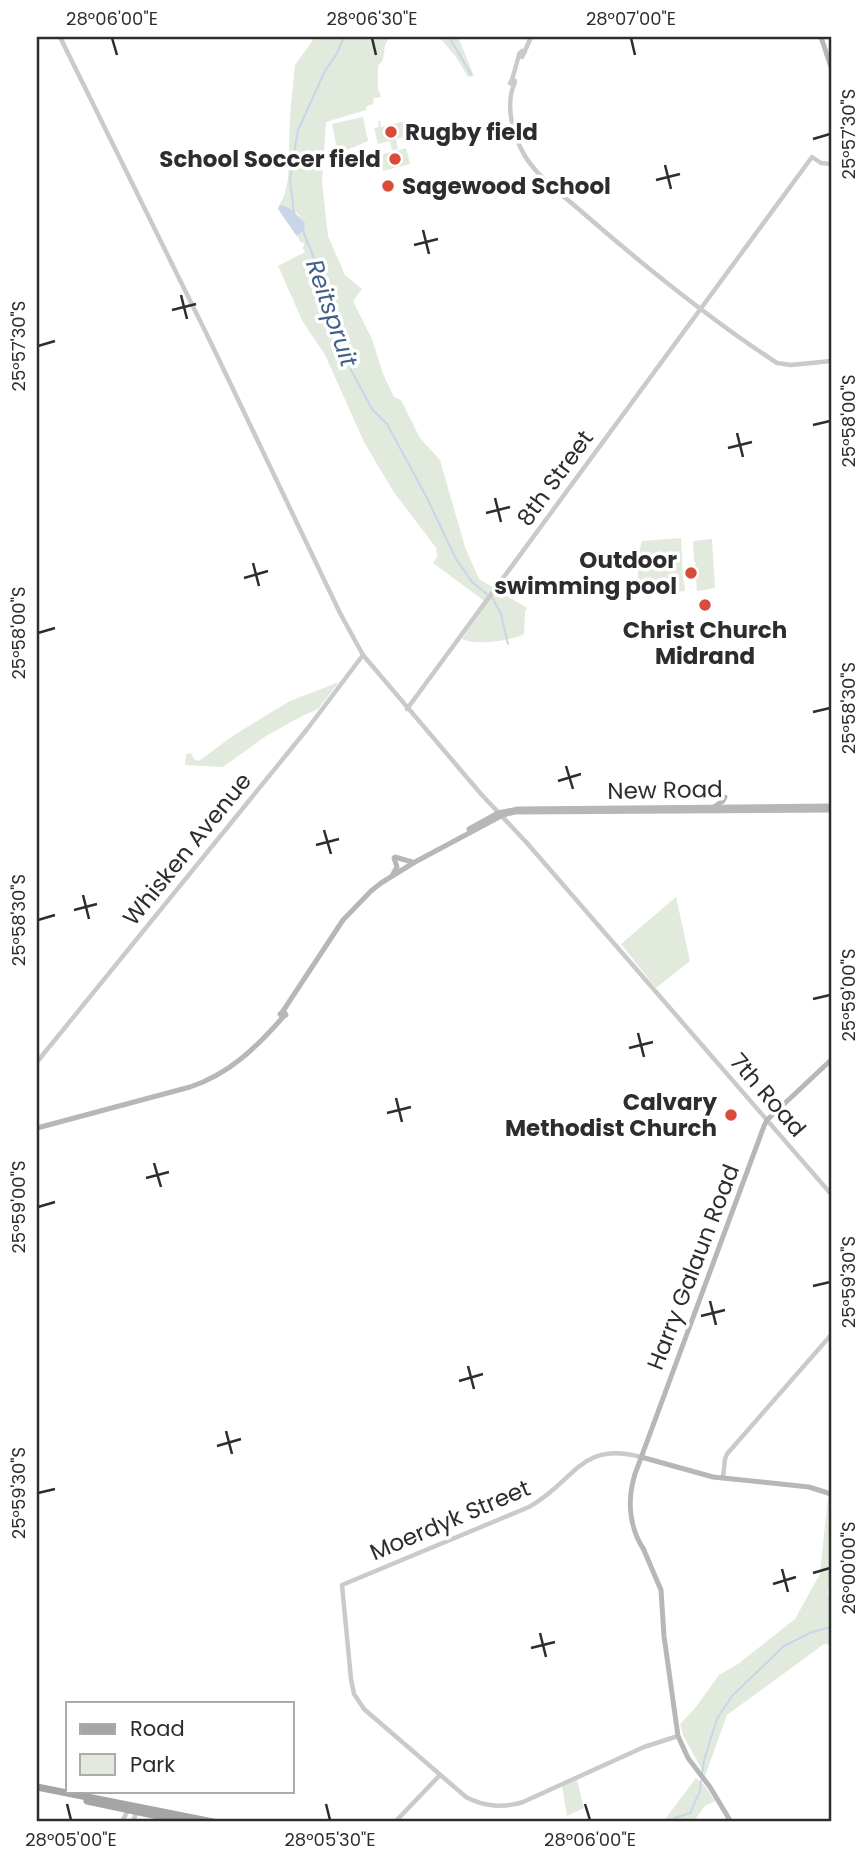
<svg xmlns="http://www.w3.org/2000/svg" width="868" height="1859" viewBox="0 0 868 1859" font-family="Poppins,sans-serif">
	<rect width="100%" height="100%" fill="#fff"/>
	<g fill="#e1eadc">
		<path d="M315 37H390L385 45 383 60 378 66V89L381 97 374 98 373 104 367 106 366 110 326 122 322 182 328 236 345 275 362 289 353 301 372 339 383 374 394 397 401 400 420 438 440 460 465 547 479 579 527 608 525 612 524 634C510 641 477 646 462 639L487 603 433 563 438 555 436 552 437 549 393 491 364 442 325 355 303 322 278 266 305 252 303 249 304 244 302 242H300L297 234 305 225 298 214 279 206 284 196 288 180 290 116 295 65Z"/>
		<path d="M439 37H458L474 76 468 77 456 57Z"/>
		<path d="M363 117 368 141 338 154 332 124Z"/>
		<path d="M378 121H380L381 127 405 121 408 136 396 139 398 149 392 150 390 141 378 144 374 128 379 127Z"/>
		<path d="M406 148 410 164 383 171 379 155Z"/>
		<path d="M681 538 683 580 684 581 685 591 638 595V555L642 541Z"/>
		<path d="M712 539 715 588 697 591 695 564 696 563 694 561 693 541Z"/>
		<path d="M339 682 318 709 302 716 266 736 223 767 185 765 186 754 191 753 194 759 199 761 234 735 290 701Z"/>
		<path d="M676 897 690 961 656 988 621 944Z"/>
		<path d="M828 1496 831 1497V1565L828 1594 831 1596V1645L824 1644 727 1715 705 1776 683 1735 680 1724 696 1707 719 1675 738 1664 795 1619 820 1574Z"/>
		<path d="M696 1778 705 1786 715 1801 705 1806 693 1822H663Z"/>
		<path d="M577 1780 584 1808 567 1816 562 1786Z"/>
	</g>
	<path fill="#c9d6e9" d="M282 205C292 208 299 217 305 223L304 231 297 235 298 238 278 209 279 206Z"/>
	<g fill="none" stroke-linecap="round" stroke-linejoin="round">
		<g stroke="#c9d6e9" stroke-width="2">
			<path d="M449 37 471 74"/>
			<path d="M294 214 290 180 298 130 325 71 337 53 344 37"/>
			<path d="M303 231 318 268 329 317 350 368 372 409 387 424 427 498 456 559 472 582 493 599 501 614 508 644"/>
			<path d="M702 1775 704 1760 717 1719 732 1696 784 1646 812 1632 831 1627"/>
			<path d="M673 1822 675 1818 690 1813 700 1791 701 1781"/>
		</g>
		<g stroke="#cacaca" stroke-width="4.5">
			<path d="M60 37 211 343 340 613 363 655 481 794 527 843"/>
			<path d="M522 51 524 53 522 57 519 54Z"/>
			<path d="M524 53 531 37"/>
			<path d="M512 80 519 55"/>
			<path d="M512 80 515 81 514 85 510 83Z"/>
			<path d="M514 84C505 107 513 136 525 156 539 179 563 195 582 212 644 266 708 318 777 363L791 365 831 361"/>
			<path d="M407 709 812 157 821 163 831 164"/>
			<path d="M527 843 831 1194"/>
			<path d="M37 1062 308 728 363 655"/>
			<path d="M641 1457C580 1440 575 1482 529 1507L342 1585 351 1679 354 1694 364 1709 466 1797C484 1807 505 1808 523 1802L644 1747 678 1736"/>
			<path d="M723 1478 725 1459 727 1454 831 1335"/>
			<path d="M122 1822 128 1810"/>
			<path d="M133 1822 137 1810"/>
			<path d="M395 1822 440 1775"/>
		</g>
		<g stroke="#b7b7b7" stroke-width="5">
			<path d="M821 37 831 67"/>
			<path d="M715 806 723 801 725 797"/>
			<path d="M469 829 498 813 518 809 831 806"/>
			<path d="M395 857 412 862"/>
			<path d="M393 874 397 867 394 858"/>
			<path d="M283 1011 343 920 371 891 381 883 415 862 503 815 515 812 831 810"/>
			<path d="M284 1011 286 1015 283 1017 280 1014Z"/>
			<path d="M37 1128 190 1087C229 1074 256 1048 283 1017"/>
			<path d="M641 1457 713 1477 809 1487 831 1494"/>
			<path d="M643 1548 661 1590 664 1636 678 1736 688 1758 710 1787 731 1822"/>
			<path d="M644 1550C629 1527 627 1500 635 1474L764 1126 767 1120 831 1060"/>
		</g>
		<g stroke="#a5a5a5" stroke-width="7">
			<path d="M37 1787 213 1822"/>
			<path d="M87 1801 186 1822"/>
		</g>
	</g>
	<path fill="none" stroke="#2d2d2d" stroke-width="2.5" d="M112 38 117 55M372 38 376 55M631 38 635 55M813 139 830 134M665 165 671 189M656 180 680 174M423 230 429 254M414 245 438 239M181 295 187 319M172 310 196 304M38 346 55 341M813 425 830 421M737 433 743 457M728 448 752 442M495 498 501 522M486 513 510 507M253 563 259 586M244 578 268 571M38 633 55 628M813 712 830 708M566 766 573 789M558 781 581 774M324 830 331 854M316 845 339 839M83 895 89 919M74 910 97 904M38 920 55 915M813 999 830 995M638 1033 644 1057M629 1048 653 1042M396 1098 402 1122M387 1113 411 1107M154 1163 161 1187M146 1178 169 1172M38 1207 55 1202M813 1286 830 1282M710 1301 716 1325M701 1316 725 1310M468 1366 474 1389M459 1381 483 1374M226 1431 232 1454M217 1446 241 1439M38 1493 55 1489M782 1569 788 1592M813 1573 830 1568M773 1584 796 1577M540 1633 546 1657M531 1648 555 1642M67 1804 71 1820M326 1804 330 1820M585 1804 590 1820"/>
	<g fill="#da4c3a" stroke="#fff" stroke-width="2.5">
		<circle cx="391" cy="132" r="7"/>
		<circle cx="395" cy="159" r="7"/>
		<circle cx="388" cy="186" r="7"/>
		<circle cx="691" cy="573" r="7"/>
		<circle cx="705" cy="605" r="7"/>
		<circle cx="731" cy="1115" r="7"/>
	</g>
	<g text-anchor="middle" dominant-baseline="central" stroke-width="7" stroke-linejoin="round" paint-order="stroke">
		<g font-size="23" font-weight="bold" fill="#2d2d2d" stroke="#fff" text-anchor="end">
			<text x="405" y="132" text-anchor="start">Rugby field</text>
			<text x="381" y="159">School Soccer field</text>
			<text x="402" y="186" text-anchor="start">Sagewood School</text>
			<text x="677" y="560">Outdoor<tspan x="677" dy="26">swimming pool</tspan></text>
			<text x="705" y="630" text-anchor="middle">Christ Church<tspan x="705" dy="26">Midrand</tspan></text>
			<text x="717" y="1102">Calvary<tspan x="717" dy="26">Methodist Church</tspan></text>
		</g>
		<g font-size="23" fill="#2d2d2d" stroke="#fff">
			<text transform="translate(555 478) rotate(-54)">8th Street</text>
			<text transform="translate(665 790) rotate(-1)">New Road</text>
			<text transform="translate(187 849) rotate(-51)">Whisken Avenue</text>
			<text transform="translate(768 1095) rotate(49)">7th Road</text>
			<text transform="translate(693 1267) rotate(-69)">Harry Galaun Road</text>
			<text transform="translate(450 1520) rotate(-23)">Moerdyk Street</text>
		</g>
		<g font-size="24" font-style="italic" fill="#41608a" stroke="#fff">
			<text transform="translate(332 313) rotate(71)">Reitspruit</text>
		</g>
	</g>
	<rect width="868" height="1859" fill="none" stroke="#ffffff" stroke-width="77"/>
	<rect x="66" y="1702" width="228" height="91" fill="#ffffff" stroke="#ababab" stroke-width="2"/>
	<rect x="80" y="1724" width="35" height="10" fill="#a5a5a5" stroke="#ababab" stroke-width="2"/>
	<text x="130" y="1736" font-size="21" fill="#2d2d2d">Road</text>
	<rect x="80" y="1754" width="35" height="21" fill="#e1eadc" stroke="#ababab" stroke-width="2"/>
	<text x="130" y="1772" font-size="21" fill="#2d2d2d">Park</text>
	<rect x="38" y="38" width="792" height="1782" fill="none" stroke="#2d2d2d" stroke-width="2.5"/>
	<g font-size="18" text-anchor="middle" fill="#2d2d2d">
		<text x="112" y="25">28°06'00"E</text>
		<text x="372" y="25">28°06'30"E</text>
		<text x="631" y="25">28°07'00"E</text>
		<text transform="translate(849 134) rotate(-90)" y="6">25°57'30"S</text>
		<text transform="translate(19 346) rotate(-90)" y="6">25°57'30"S</text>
		<text transform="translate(849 421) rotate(-90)" y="6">25°58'00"S</text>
		<text transform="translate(19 633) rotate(-90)" y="6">25°58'00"S</text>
		<text transform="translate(849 708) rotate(-90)" y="6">25°58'30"S</text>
		<text transform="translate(19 920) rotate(-90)" y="6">25°58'30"S</text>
		<text transform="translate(849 995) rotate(-90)" y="6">25°59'00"S</text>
		<text transform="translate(19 1207) rotate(-90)" y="6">25°59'00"S</text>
		<text transform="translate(849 1282) rotate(-90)" y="6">25°59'30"S</text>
		<text transform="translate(19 1493) rotate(-90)" y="6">25°59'30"S</text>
		<text transform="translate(849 1568) rotate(-90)" y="6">26°00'00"S</text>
		<text x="71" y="1846">28°05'00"E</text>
		<text x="330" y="1846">28°05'30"E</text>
		<text x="590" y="1846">28°06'00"E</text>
	</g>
</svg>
